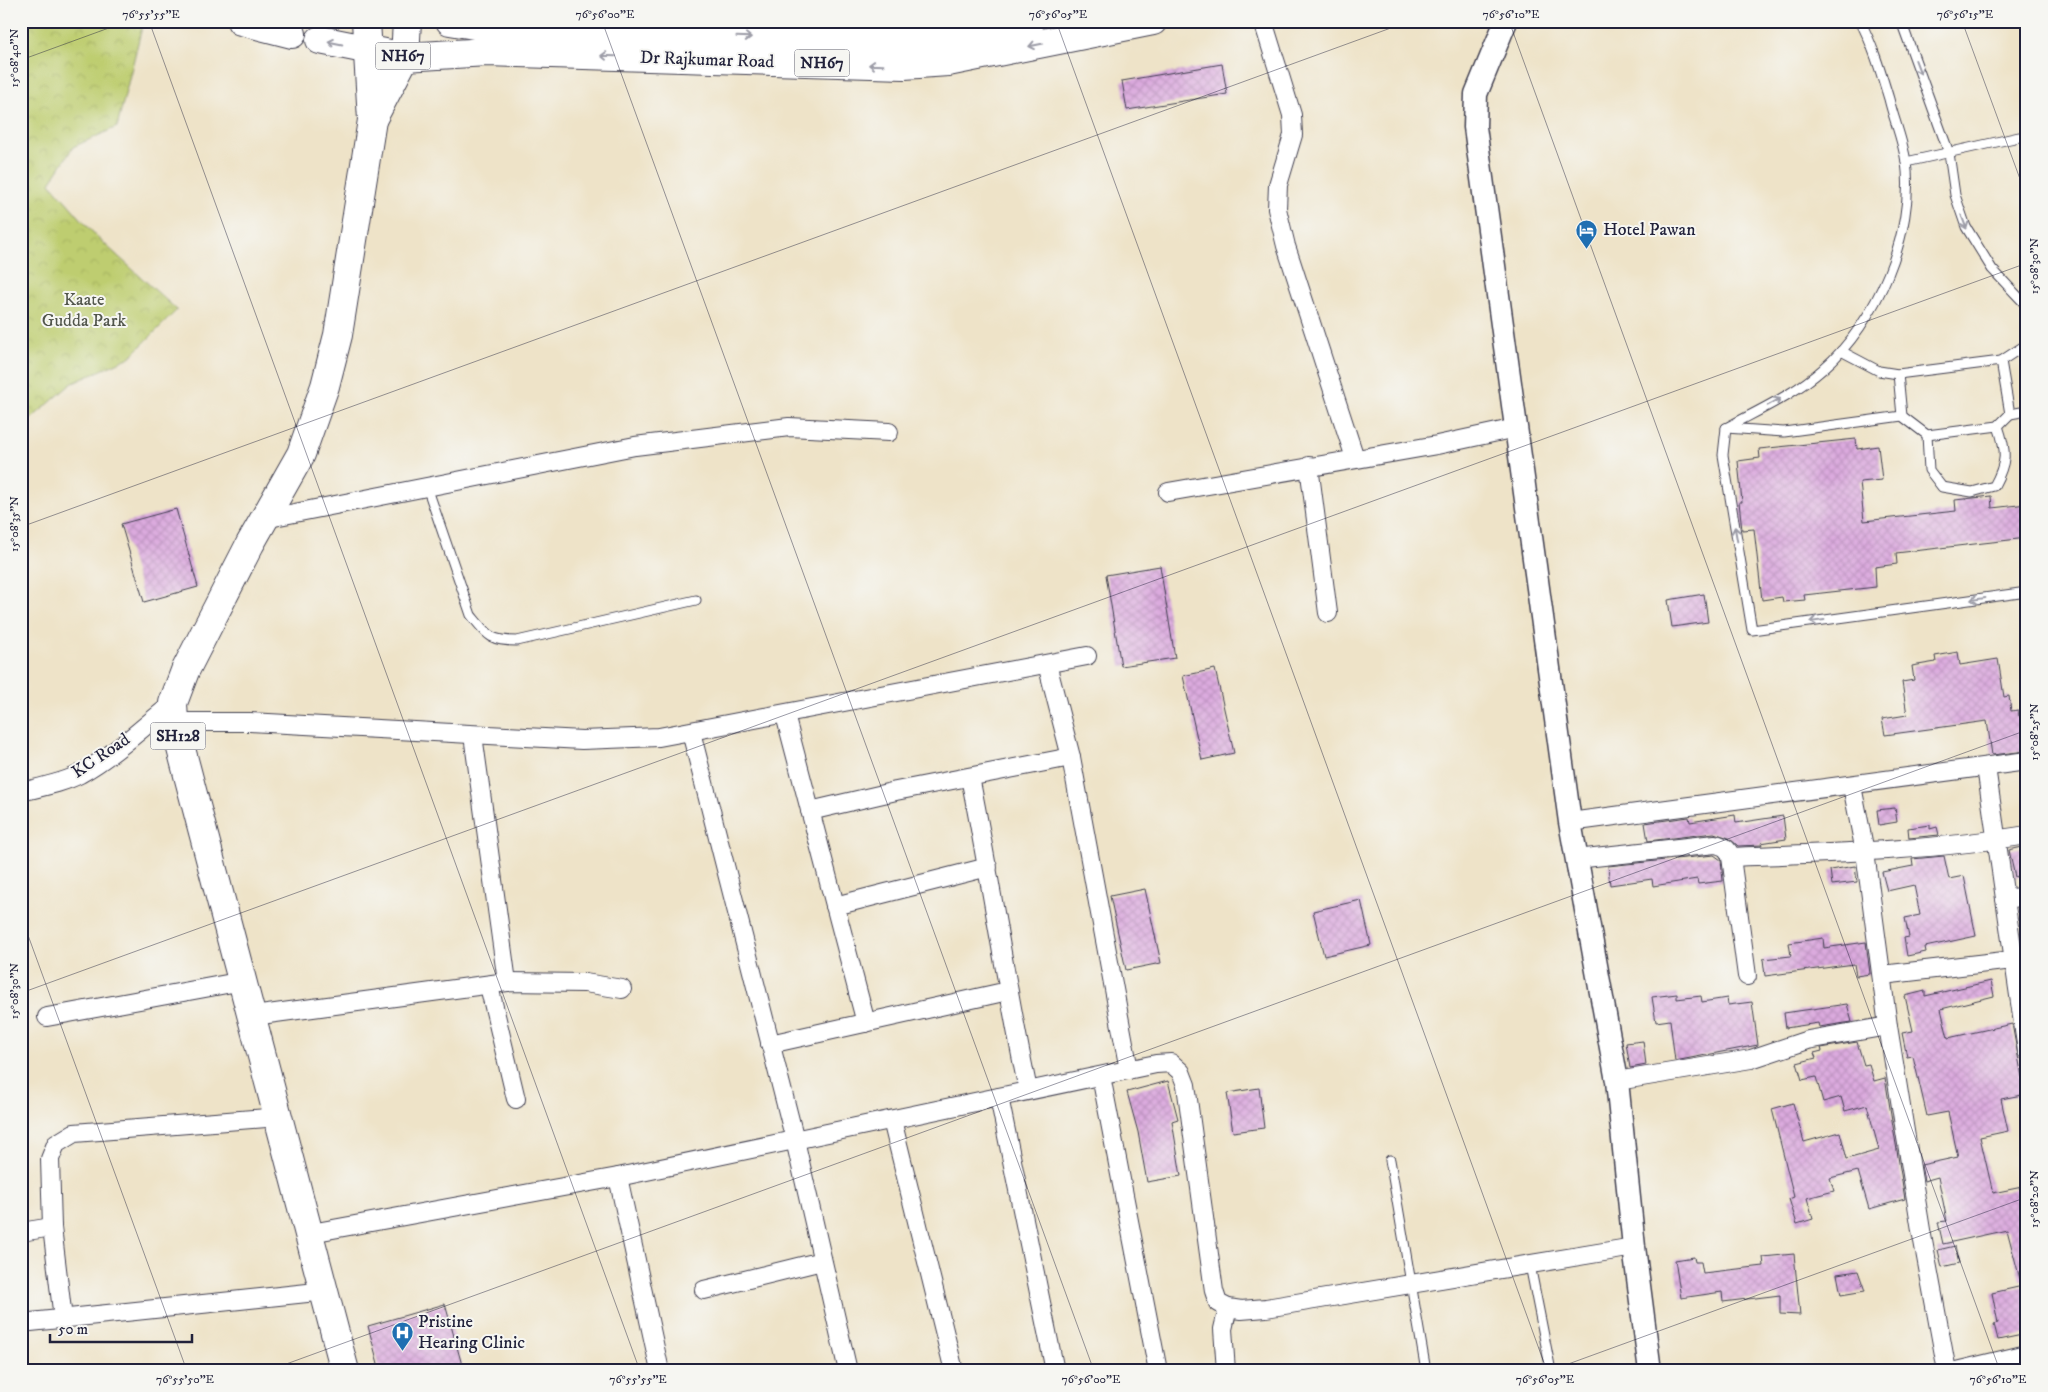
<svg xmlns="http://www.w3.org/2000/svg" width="2048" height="1392" viewBox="0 0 2048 1392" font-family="'IM FELL DW Pica',serif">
	<defs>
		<pattern id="park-crowns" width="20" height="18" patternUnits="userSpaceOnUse" patternTransform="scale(1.25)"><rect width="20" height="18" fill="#becd6f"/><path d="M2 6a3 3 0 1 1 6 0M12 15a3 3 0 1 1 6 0" fill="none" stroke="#a3b061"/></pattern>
		<pattern id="building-cross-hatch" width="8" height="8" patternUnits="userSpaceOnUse" patternTransform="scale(1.25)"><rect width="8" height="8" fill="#dbaade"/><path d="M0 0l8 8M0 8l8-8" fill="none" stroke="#bc92bf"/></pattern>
	</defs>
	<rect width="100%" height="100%" fill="#f6f6f2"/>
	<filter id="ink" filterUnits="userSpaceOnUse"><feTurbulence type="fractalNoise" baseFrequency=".02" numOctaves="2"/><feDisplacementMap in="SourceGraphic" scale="10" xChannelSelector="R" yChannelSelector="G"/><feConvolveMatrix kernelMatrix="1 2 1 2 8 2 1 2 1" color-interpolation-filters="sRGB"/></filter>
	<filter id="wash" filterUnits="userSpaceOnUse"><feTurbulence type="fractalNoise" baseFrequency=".0096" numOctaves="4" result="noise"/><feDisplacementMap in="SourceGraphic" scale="20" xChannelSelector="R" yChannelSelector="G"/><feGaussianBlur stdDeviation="1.12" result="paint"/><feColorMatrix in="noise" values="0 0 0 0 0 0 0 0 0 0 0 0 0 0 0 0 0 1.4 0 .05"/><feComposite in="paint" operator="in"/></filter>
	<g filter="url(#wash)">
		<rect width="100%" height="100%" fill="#eee3c8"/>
		<path fill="url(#park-crowns)" stroke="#707855" d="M21 21H133L143 23 117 127 73 147 50 183 97 237 177 310 130 357 71 384 31 419 21 420Z"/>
		<g id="blocks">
			<g fill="url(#building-cross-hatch)">
				<path d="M1222 64 1227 94 1127 110 1122 81Z"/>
				<path d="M1856 439 1857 449 1878 446 1882 480 1860 482 1864 521 1956 511 1955 500 1991 496 1992 508 2027 504V538L1896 553 1897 564 1875 567 1876 587 1804 595 1805 600 1783 602 1782 597 1762 600 1754 529 1742 530 1739 502H1742L1738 461 1760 458 1759 449Z"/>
				<path d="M176 509 198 587 144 602 121 524Z"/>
				<path d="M1160 566 1175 658 1121 666 1106 575Z"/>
				<path d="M1704 594 1708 622 1672 627 1668 600Z"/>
				<path d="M1958 652 1960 665 1998 659 2004 697 2009 696 2011 711 2018 710 2019 716 2027 715V751L1992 755 1987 721 1885 735 1882 719 1907 715 1902 682 1914 680 1912 666 1936 662 1935 656Z"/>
				<path d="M1215 669 1234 753 1202 760 1183 676Z"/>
				<path d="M1895 808 1897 822 1879 825 1877 810Z"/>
				<path d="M1735 815 1736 823 1783 816 1786 839 1761 843 1762 845 1738 846 1729 838 1714 833 1648 841 1645 823 1689 817 1690 822Z"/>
				<path d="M1930 825V829L1937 827 1939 835 1909 838 1908 828Z"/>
				<path d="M2027 846V873L2015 877 2009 850Z"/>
				<path d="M1714 855 1721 860 1723 881 1698 884 1697 879 1653 886 1652 879 1610 885 1608 866Z"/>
				<path d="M1944 856 1949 879 1964 876 1976 936 1925 947 1926 952 1907 956 1904 938 1909 937 1905 918 1920 915 1914 885 1887 891 1882 872 1913 866 1912 859Z"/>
				<path d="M1855 866 1857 882 1832 885 1830 870Z"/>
				<path d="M1145 889 1161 963 1126 970 1110 896Z"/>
				<path d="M1361 900 1371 945 1324 956 1313 911Z"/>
				<path d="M1823 938 1824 948 1866 942 1870 974 1856 976 1854 964 1765 976 1763 959 1791 956 1789 943Z"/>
				<path d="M1991 981 1994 996 1941 1009 1948 1038 2012 1024 2022 1077 2027 1076V1094L2001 1099 2008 1131 1980 1137 1993 1193 2027 1186V1278L2020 1279 2007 1230 1943 1244 1938 1222 1947 1221 1938 1177 1924 1181 1921 1165 1958 1157 1948 1112 1927 1116 1913 1056 1907 1057 1902 1033 1913 1031 1905 996 1925 991V996Z"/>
				<path d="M1677 994V999L1701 996 1702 1002 1727 998 1728 1005 1752 1002 1758 1045 1675 1061 1670 1020 1656 1022 1652 997Z"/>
				<path d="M1847 1004 1852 1022 1819 1027 1818 1023 1786 1028 1784 1013Z"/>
				<path d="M1643 1041 1646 1065 1630 1068 1626 1043Z"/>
				<path d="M1857 1042 1864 1065 1869 1064 1874 1081 1885 1078 1905 1199 1869 1209 1858 1171 1830 1178 1834 1191 1807 1198 1813 1219 1797 1224 1789 1199 1794 1197 1772 1109 1793 1103 1804 1142 1840 1132 1847 1159 1879 1150 1867 1105 1845 1111 1841 1097 1823 1102 1816 1077 1802 1080 1797 1063 1816 1058 1814 1053 1822 1051 1821 1048Z"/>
				<path d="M1168 1081 1178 1119 1172 1121 1181 1176 1147 1182 1138 1132 1127 1092Z"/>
				<path d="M1259 1088 1264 1128 1233 1132 1227 1093Z"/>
				<path d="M1955 1246 1959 1263 1942 1267 1938 1250Z"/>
				<path d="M1794 1254 1800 1315 1780 1314V1295L1723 1302 1722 1292 1681 1298 1675 1260 1694 1257 1695 1262H1701L1703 1273 1764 1266 1763 1257Z"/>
				<path d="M1858 1271 1865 1291 1841 1295 1837 1274Z"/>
				<path d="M2027 1285V1334L1998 1340 1994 1324 1998 1323 1992 1293Z"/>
				<path d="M445 1304 462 1365 441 1371H380L368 1326Z"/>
			</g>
		</g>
	</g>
	<g filter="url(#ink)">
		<use href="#blocks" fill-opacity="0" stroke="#413f50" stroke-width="1"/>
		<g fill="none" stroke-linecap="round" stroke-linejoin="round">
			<defs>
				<g id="service">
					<path d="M902 21 903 38"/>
					<path d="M1860 21C1873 45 1881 73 1889 99 1894 120 1903 141 1906 162 1916 231 1876 324 1823 369 1795 394 1759 410 1726 428L1723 455 1752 630 2027 592"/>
					<path d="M1901 21 1949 153 1955 195 1966 227 1992 269 2027 306"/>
					<path d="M1906 162 2019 137 2027 138"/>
					<path d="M1841 351 1879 371 1898 374 2001 361 2027 344"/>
					<path d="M2010 414 2027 411"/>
					<path d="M1902 416 1927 435 1998 426 2010 414 2001 361"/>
					<path d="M1726 428 1784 432 1902 416 1898 374"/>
					<path d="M1927 435 1929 470 1942 487 1972 492 1994 486C2007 462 2007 452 1998 426"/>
					<path d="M427 487 471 615C488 636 490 641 517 641L696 600"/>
					<path d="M1390 1160 1426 1371"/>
					<path d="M1530 1265 1551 1371"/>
				</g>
				<g id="minor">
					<path d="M1263 21 1292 115 1293 135 1278 185 1277 209 1286 246 1355 458"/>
					<path d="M1309 466 1328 613"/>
					<path d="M1168 492 1437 445 1516 428"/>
					<path d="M264 519 635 446 789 427 889 432"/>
					<path d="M1047 664 1071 757 1129 1070"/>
					<path d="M785 715 866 1023"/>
					<path d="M174 722H250L582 740 659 737 1087 656"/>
					<path d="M691 732 795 1140 848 1371"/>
					<path d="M473 735 507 982"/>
					<path d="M1986 767 2027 1051"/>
					<path d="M970 777C991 881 1006 986 1028 1090"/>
					<path d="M1852 786 1865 852 1888 1026 1921 1230 1947 1371"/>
					<path d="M21 792C41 787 63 783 80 774 114 755 143 727 173 703"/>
					<path d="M810 811 896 791 1071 757"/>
					<path d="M1570 822 2027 761"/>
					<path d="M1731 857C1830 853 1929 851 2027 835"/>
					<path d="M1576 859 1715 844C1724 846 1728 848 1731 857L1747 976"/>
					<path d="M2005 899 2027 896"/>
					<path d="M835 906 988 867"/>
					<path d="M1882 975 2013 960"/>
					<path d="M489 986 516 1099"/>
					<path d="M253 1016 507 982 585 983 622 989"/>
					<path d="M47 1017 243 981"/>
					<path d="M770 1044 1008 991"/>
					<path d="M1101 1076 1158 1371"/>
					<path d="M1617 1081 1751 1059 1808 1040 1888 1026"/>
					<path d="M999 1097 1055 1371"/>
					<path d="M892 1120 954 1371"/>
					<path d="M618 1177 660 1371"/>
					<path d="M21 1232 52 1227"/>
					<path d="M311 1233 618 1177 1156 1064 1171 1063 1181 1072 1186 1085 1214 1291 1218 1303 1228 1308 1241 1310 1266 1308 1634 1247"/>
					<path d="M704 1290 822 1261"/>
					<path d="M63 1319 52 1227 50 1159 56 1144 74 1133 279 1117"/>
					<path d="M21 1323 326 1291"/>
					<path d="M1226 1371 1223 1329 1228 1308"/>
					<path d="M1956 1371 2027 1354"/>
				</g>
				<path id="tertiary" d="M1506 21 1476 94 1475 127 1570 822 1617 1081 1634 1247 1650 1371"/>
				<g id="primary">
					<path d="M372 120 405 57 407 21"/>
					<path d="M345 1371 174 722 173 703 185 671 250 544 301 454 325 386 338 335 372 120 366 21"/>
				</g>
				<g id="trunk">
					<path d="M241 21 292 34"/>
					<path d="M450 21 486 27 904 41 945 38 1031 21"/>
					<path d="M320 40 405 57 487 52 904 65 948 62 1153 21"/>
				</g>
			</defs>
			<use href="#service" stroke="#413f50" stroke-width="11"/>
			<use href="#minor" stroke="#413f50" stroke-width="20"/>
			<use href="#tertiary" stroke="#413f50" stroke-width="25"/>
			<use href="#primary" stroke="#413f50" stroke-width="30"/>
			<use href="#trunk" stroke="#413f50" stroke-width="30"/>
			<use href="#service" stroke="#fff" stroke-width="9"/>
			<use href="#minor" stroke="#fff" stroke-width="18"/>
			<use href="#tertiary" stroke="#fff" stroke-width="22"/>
			<use href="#primary" stroke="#fff" stroke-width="28"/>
			<use href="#trunk" stroke="#fff" stroke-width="28"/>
		</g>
		<defs><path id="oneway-shaft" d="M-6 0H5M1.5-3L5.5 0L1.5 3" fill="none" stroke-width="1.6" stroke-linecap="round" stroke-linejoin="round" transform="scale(1.25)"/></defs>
		<g stroke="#9c9ca7">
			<use href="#oneway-shaft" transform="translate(744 37) rotate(2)"/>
			<use href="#oneway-shaft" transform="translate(335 43) rotate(-169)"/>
			<use href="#oneway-shaft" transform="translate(1036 45) rotate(169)"/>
			<use href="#oneway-shaft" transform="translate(608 56) rotate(-178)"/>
			<use href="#oneway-shaft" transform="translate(876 65) rotate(-178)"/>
			<use href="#oneway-shaft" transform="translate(1918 67) rotate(69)"/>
			<use href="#oneway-shaft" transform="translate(1964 222) rotate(69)"/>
			<use href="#oneway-shaft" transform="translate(1774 402) rotate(-29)"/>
			<use href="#oneway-shaft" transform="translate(1736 534) rotate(-100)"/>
			<use href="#oneway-shaft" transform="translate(1978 599) rotate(172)"/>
			<use href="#oneway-shaft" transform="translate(1817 621) rotate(172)"/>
		</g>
	</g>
	<path fill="none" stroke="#22223b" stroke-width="1" stroke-opacity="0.45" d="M149 21 640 1371M602 21 1094 1371M1056 21 1547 1371M1509 21 2000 1371M1962 21 2027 198M21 60 128 21M21 527 1410 21M21 916 187 1371M21 993 2027 263M267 1371 2027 730M1549 1371 2027 1197"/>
	<defs>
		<symbol id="hotel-pin" viewBox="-11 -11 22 30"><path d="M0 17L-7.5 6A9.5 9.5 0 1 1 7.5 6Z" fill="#1f6fb2" stroke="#f6f6f2"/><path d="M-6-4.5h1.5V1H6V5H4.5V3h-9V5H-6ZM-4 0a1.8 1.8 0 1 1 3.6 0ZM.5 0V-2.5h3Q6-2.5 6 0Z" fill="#fff"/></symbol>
		<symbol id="hospital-pin" viewBox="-11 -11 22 30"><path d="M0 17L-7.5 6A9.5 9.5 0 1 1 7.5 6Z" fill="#1f6fb2" stroke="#f6f6f2"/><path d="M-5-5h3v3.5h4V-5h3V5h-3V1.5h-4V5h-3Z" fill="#fff"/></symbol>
	</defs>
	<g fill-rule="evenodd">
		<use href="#hotel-pin" x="1574" y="218" width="25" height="34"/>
		<use href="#hospital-pin" x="390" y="1320" width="25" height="34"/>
	</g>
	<g text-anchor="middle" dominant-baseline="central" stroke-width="4" stroke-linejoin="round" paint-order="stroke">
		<g fill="#f6f6f2" stroke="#626272" stroke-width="1">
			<rect x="375.5" y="42.5" width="55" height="27" rx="4"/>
			<rect x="794.5" y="49.5" width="55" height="27" rx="4"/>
			<rect x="150.5" y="722.5" width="55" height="27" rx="4"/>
		</g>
		<g font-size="16" font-weight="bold" fill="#22223b">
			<text x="403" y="56">NH67</text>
			<text x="822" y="63">NH67</text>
			<text x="178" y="736">SH128</text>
		</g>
		<g font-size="18" fill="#22223b" stroke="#f6f6f2">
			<text transform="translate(707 60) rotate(2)">Dr Rajkumar Road</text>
			<text transform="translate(101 756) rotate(-34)">KC Road</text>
		</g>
		<g font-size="18" fill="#22223b" stroke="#f6f6f2" text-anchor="start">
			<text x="1603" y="230">Hotel Pawan</text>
			<text x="418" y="1322">Pristine<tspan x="418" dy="21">Hearing Clinic</tspan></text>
		</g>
		<g font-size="18" fill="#51554b" stroke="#f6f6f2">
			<text x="84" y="300">Kaate<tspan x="84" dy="21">Gudda Park</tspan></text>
		</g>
	</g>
	<rect width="2048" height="1392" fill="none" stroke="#f6f6f2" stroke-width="55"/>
	<path d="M50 1334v8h142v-8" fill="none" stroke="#22223b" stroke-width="2.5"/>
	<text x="58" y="1334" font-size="15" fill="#22223b" stroke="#f6f6f2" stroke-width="4" paint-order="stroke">50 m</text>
	<rect x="28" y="28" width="1992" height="1336" fill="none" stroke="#22223b" stroke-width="2"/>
	<g font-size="12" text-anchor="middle" fill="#22223b">
		<text x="151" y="18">76°55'55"E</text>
		<text x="605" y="18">76°56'00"E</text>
		<text x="1058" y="18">76°56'05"E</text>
		<text x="1511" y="18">76°56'10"E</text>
		<text x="1965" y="18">76°56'15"E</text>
		<text transform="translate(14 58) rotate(-90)" y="4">15°08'40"N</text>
		<text transform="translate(2034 266) rotate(-90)" y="4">15°08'30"N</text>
		<text transform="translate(14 524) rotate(-90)" y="4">15°08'35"N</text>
		<text transform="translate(2034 732) rotate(-90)" y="4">15°08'25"N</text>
		<text transform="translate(14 991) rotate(-90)" y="4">15°08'30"N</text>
		<text transform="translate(2034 1199) rotate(-90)" y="4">15°08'20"N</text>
		<text x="185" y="1383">76°55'50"E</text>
		<text x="638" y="1383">76°55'55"E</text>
		<text x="1091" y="1383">76°56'00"E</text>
		<text x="1545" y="1383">76°56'05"E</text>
		<text x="1998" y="1383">76°56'10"E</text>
	</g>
</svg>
